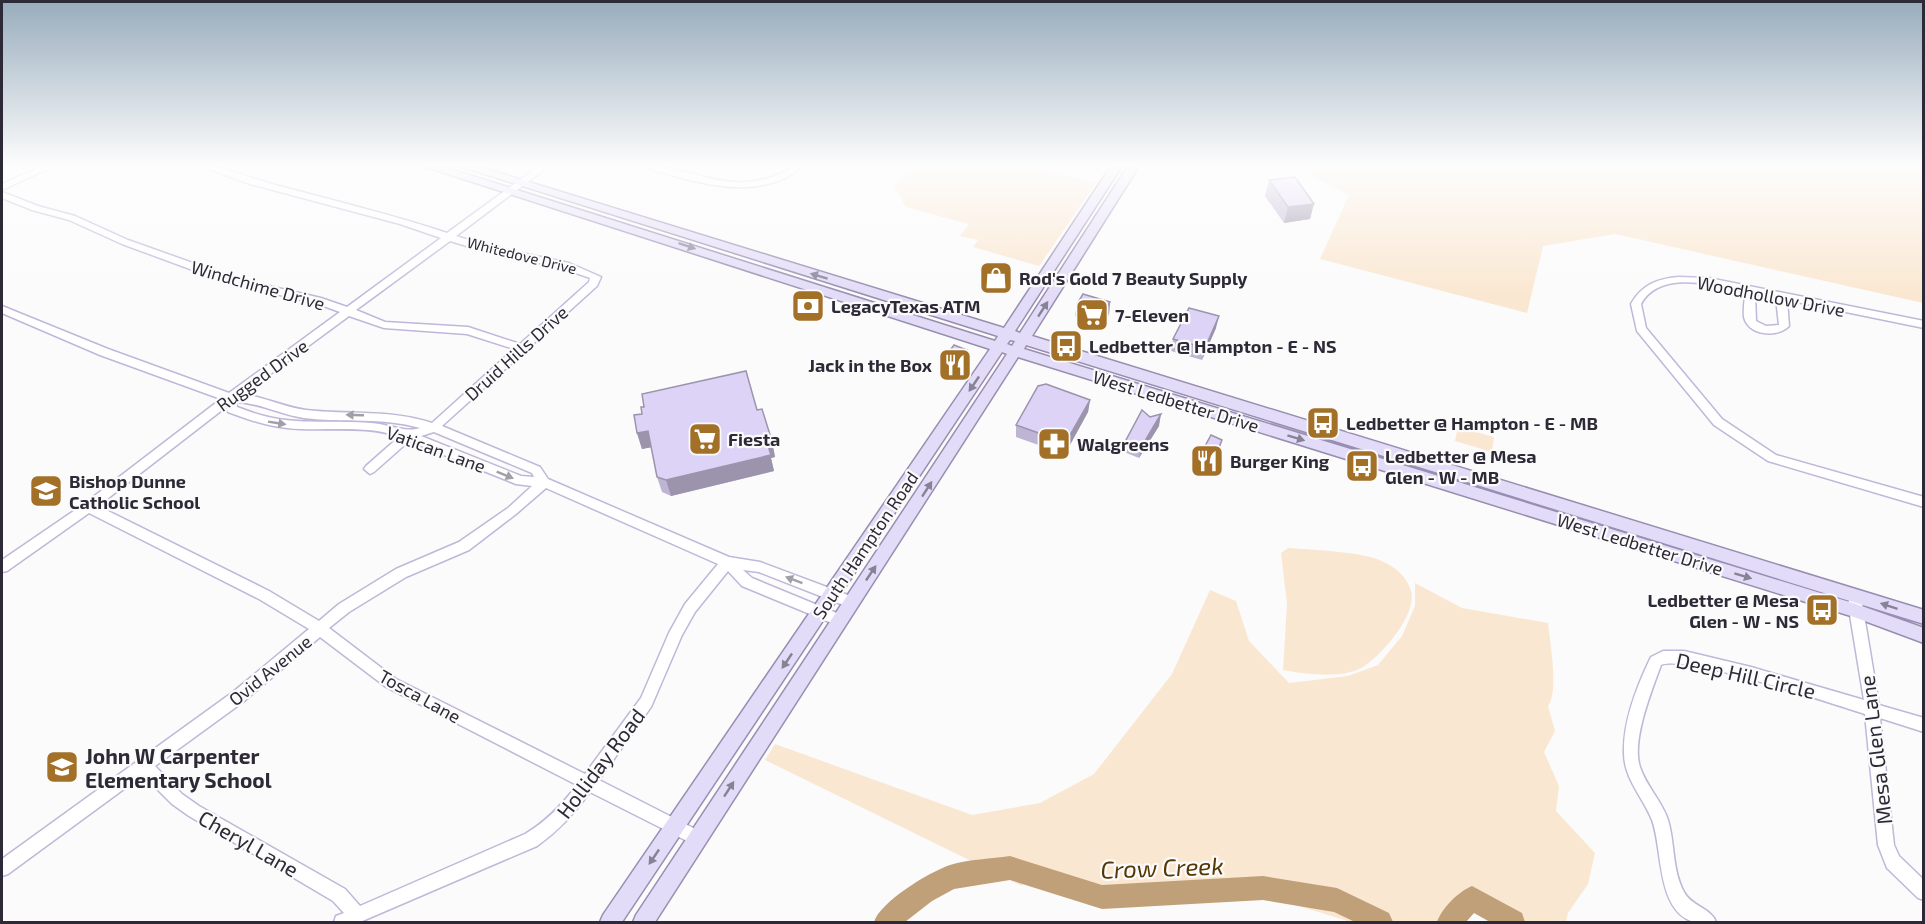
<svg xmlns="http://www.w3.org/2000/svg" width="1925" height="924" viewBox="0 0 1925 924" font-family="'Exo 2',sans-serif">
	<rect width="100%" height="100%" fill="#fbfbfb"/>
	<g fill="#fae7d1">
		<path d="M912 166H1032L1096 183 1039 266 973 247 978 240 960 236 969 224 906 207 894 186Z"/>
		<path d="M1292 166H1923V303L1615 234 1543 246 1527 313 1320 259 1349 195Z"/>
		<path d="M1458 427 1494 437 1492 452 1455 441Z"/>
		<path d="M1288 548C1313 550 1362 551 1384 562 1396 568 1407 577 1411 591 1418 614 1380 658 1361 668 1340 679 1305 674 1283 670L1287 604 1281 553Z"/>
		<path d="M1415 583 1462 608 1548 623C1550 642 1559 692 1548 706L1555 731 1544 752 1559 786 1556 811 1595 853 1588 884 1568 913 1566 922H1516L1472 903 1456 922H1351L1253 892 1125 900 1029 871 1022 886 765 760 775 744 972 815 1040 803 1094 774 1172 674 1210 590 1236 601 1249 641 1289 683 1348 676 1378 665 1402 636 1415 606Z"/>
	</g>
	<g fill="none" stroke-linecap="round" stroke-linejoin="round">
		<g fill="#c0a079" fill-rule="evenodd">
			<path d="M1010 856 1102 885 1263 876 1337 888 1389 913 1393 922H1355L1334 912 1263 900 1102 909 1010 880 954 889 932 901 905 922H874C880 902 929 872 950 865 969 859 991 859 1010 856Z"/>
			<path d="M1472 886 1522 913 1525 922H1490L1474 913 1466 922H1437C1442 908 1458 892 1472 886Z"/>
		</g>
		<defs>
			<g id="minor">
				<path d="M42 166H54L2 190V184Z"/>
				<path d="M201 166C225 166 249 178 272 184 331 200 390 214 447 233L539 166H549L456 236 484 245 569 263 601 277 597 286 442 426 540 467 548 479 729 557 760 562 856 598 858 602 856 606 851 608 759 572 743 570 752 578 844 616 846 620 844 624 839 626 834 624 742 586 728 571 695 612 682 635 651 707 599 780 703 833 705 838 703 843 697 846 691 843 590 792C574 814 559 830 537 846L360 922H334L336 916 344 913 333 901 189 816 172 804 143 775 8 874 2 876V859L233 692 309 629 259 599 89 513 7 571 2 572V560L84 504 221 399 100 355 2 313V306L108 349 229 393 340 312 318 304 228 283 122 244 69 220 32 210 2 198V192L38 206 75 216 128 240 235 278 321 298 347 307 441 238 400 224 250 184ZM450 241C496 256 545 261 590 278L589 282 520 344 468 327 385 322 356 310ZM349 316 384 328 467 334 514 349 432 423C390 409 349 415 306 410 284 407 264 397 243 394ZM236 402C260 403 281 415 304 418 343 423 382 417 420 428 404 433 388 424 371 423 336 420 298 425 264 416 255 414 246 410 237 407ZM226 407 228 412C247 419 266 426 287 428 320 432 368 424 399 437L366 466 364 469 370 474 374 472 409 441 516 484 532 486 508 508 459 542 396 569 339 604 319 621 269 591 98 506ZM434 432 532 473 534 477 521 476 421 436ZM546 488 718 564 685 604 669 633 641 698 585 774 396 679 329 628 349 612 406 577 469 550 516 514ZM320 637 386 687 577 785C562 805 547 821 525 834L360 906 345 889 199 806 182 794 155 766 243 702Z"/>
				<path d="M647 166C680 166 711 184 745 182 756 182 767 179 777 175 787 171 792 166 803 166 768 197 719 188 678 177 668 174 655 172 647 166Z"/>
				<path d="M1678 277 1709 278 1924 321V328L1787 300 1789 326C1778 338 1748 336 1744 317 1743 309 1745 300 1745 292 1714 285 1660 269 1641 304L1646 328 1722 419 1776 455 1924 497V507L1768 461 1714 425 1637 331 1631 304C1642 285 1656 279 1678 277ZM1755 294 1776 298 1779 325 1766 326 1756 321Z"/>
				<path d="M1855 597 1860 599 1862 603 1879 705 1924 718V732L1880 718 1894 845 1899 856 1924 880V900L1918 898 1887 868 1878 845 1865 714C1833 704 1685 654 1661 665 1652 690 1631 741 1640 767 1646 786 1662 801 1668 820 1675 843 1672 870 1684 892 1691 906 1711 908 1716 922 1711 923 1700 924 1694 922 1656 911 1663 849 1652 820 1643 797 1624 779 1624 753 1623 721 1637 686 1651 657L1663 651H1684L1751 667 1864 700 1848 603 1850 599Z"/>
			</g>
			<path id="major" d="M423 166H441L995 341 998 336 459 166H477L1004 328 1111 166H1122L1015 331 1020 333 1128 166H1139L1032 336 1924 610V624L1026 345 1024 349 1856 604 1924 628V643L1854 617 1018 357 655 922H633L636 915 1007 354 1002 352 622 922H600L603 915 990 349ZM1010 340 1015 341 1012 346 1007 344Z"/>
		</defs>
		<use href="#minor" stroke="#c0b7d9" stroke-width="3"/>
		<use href="#major" stroke="#988eb1" stroke-width="3"/>
		<use href="#minor" fill="#fff" fill-rule="evenodd"/>
		<use href="#major" fill="#e3dcf8" fill-rule="evenodd"/>
	</g>
	<g fill="#beb5d4">
		<path d="M1269 180 1310 219 1284 223 1265 196Z"/>
		<path d="M1110 302 1109 314 1103 324 1075 316 1077 304Z"/>
		<path d="M1216 328 1202 360 1171 351 1173 339Z"/>
		<path d="M967 358 953 377 940 373V364Z"/>
		<path d="M1090 400 1088 412 1065 454 1060 452 1056 458 1043 453 1044 447 1016 437V425Z"/>
		<path d="M1159 426 1139 458 1124 452 1126 440Z"/>
		<path d="M637 433 772 441 775 457 771 458 774 471 671 496 662 492 657 477 651 447 642 449Z"/>
		<path d="M1220 448 1210 472 1196 467 1198 459Z"/>
	</g>
	<g fill="#9b94ac">
		<path d="M1314 204 1310 219 1284 223 1288 207Z"/>
		<path d="M1110 302 1109 314 1103 324 1104 312Z"/>
		<path d="M1219 316 1216 328 1202 360 1205 348Z"/>
		<path d="M967 350V358L953 377V369Z"/>
		<path d="M1090 400 1088 412 1065 454 1066 442Z"/>
		<path d="M1161 414 1159 426 1139 458 1142 446Z"/>
		<path d="M648 431 653 447 642 449 637 433Z"/>
		<path d="M1061 440 1060 452 1056 458 1058 446Z"/>
		<path d="M1222 440 1220 448 1210 472 1212 464Z"/>
		<path d="M772 441 775 457 771 458 774 471 671 496 666 480Z"/>
	</g>
	<g fill="#ddd3f6" stroke="#9b94ac" stroke-width="1.5">
		<path d="M1295 177 1314 204 1288 207 1269 180Z"/>
		<path d="M1083 294 1110 302 1104 312 1077 304Z"/>
		<path d="M1189 308 1219 316 1205 348 1173 339Z"/>
		<path d="M954 345 967 350 953 369 940 364Z"/>
		<path d="M746 371 757 410 762 409 772 441 767 443 771 455 666 480 657 477 648 431 637 433 634 415 642 414 641 407H644L642 394Z"/>
		<path d="M1046 384 1090 400 1066 442 1061 440 1058 446 1044 441 1047 436 1016 425 1038 386Z"/>
		<path d="M1142 410 1150 417 1161 414 1142 446 1126 440Z"/>
		<path d="M1211 435 1222 440 1212 464 1198 459Z"/>
	</g>
	<defs><path id="oneway-solid" d="M-6-.8H1V-3.2L6.5 0L1 3.2V.8H-6Z" transform="scale(1.5)"/></defs>
	<g fill="#888297">
		<use href="#oneway-solid" transform="translate(687 246) rotate(18)"/>
		<use href="#oneway-solid" transform="translate(819 276) rotate(-163)"/>
		<use href="#oneway-solid" transform="translate(1043 309) rotate(-57)"/>
		<use href="#oneway-solid" transform="translate(974 384) rotate(124)"/>
		<use href="#oneway-solid" transform="translate(1296 438) rotate(17)"/>
		<use href="#oneway-solid" transform="translate(927 489) rotate(-57)"/>
		<use href="#oneway-solid" transform="translate(871 573) rotate(-56)"/>
		<use href="#oneway-solid" transform="translate(1743 576) rotate(17)"/>
		<use href="#oneway-solid" transform="translate(1889 606) rotate(-162)"/>
		<use href="#oneway-solid" transform="translate(787 661) rotate(124)"/>
		<use href="#oneway-solid" transform="translate(729 789) rotate(-57)"/>
		<use href="#oneway-solid" transform="translate(654 857) rotate(124)"/>
	</g>
	<g fill="#a09fa5">
		<use href="#oneway-solid" transform="translate(355 415) rotate(-178)"/>
		<use href="#oneway-solid" transform="translate(277 423) rotate(9)"/>
		<use href="#oneway-solid" transform="translate(505 475) rotate(22)"/>
		<use href="#oneway-solid" transform="translate(794 580) rotate(-159)"/>
	</g>
	<linearGradient id="sky" x2="0" y2="1"><stop stop-color="#98acbc"/><stop offset="0.56" stop-color="#fdfdfd"/><stop offset="1" stop-color="#fdfdfd" stop-opacity="0"/></linearGradient>
	<rect width="1925" height="296" fill="url(#sky)"/>
	<defs>
		<symbol id="shop-square" viewBox="-11 -11 22 22"><rect x="-9" y="-9" width="18" height="18" rx="4" fill="#a37028" stroke="#fbfbfb"/><path d="M-5-2.5h2.3a2.7 3.5 0 0 1 5.4 0H5L5.5 6h-11ZM-1.5-2.5h3a1.5 2.3 0 0 0-3 0Z" fill="#fff"/></symbol>
		<symbol id="bank-square" viewBox="-11 -11 22 22"><rect x="-9" y="-9" width="18" height="18" rx="4" fill="#a37028" stroke="#fbfbfb"/><path d="M-6-4H6V4H-6ZM0-2.3a2.3 2.3 0 1 0 0 4.6a2.3 2.3 0 1 0 0-4.6Z" fill="#fff"/></symbol>
		<symbol id="supermarket-square" viewBox="-11 -11 22 22"><rect x="-9" y="-9" width="18" height="18" rx="4" fill="#a37028" stroke="#fbfbfb"/><path d="M-6-5.5h2.5l.6 2H6L4.5 2H-2.5L-4.4-4H-6ZM-1.5 3.2a1.3 1.3 0 1 0 .1 0ZM3 3.2a1.3 1.3 0 1 0 .1 0Z" fill="#fff"/></symbol>
		<symbol id="bus-square" viewBox="-11 -11 22 22"><rect x="-9" y="-9" width="18" height="18" rx="4" fill="#a37028" stroke="#fbfbfb"/><path d="M-5-6H5V4H4V6H2V4H-2V6H-4V4H-5ZM-3.5-4V0h7V-4ZM-3.5 1.2v1.5H-2V1.2ZM2 1.2v1.5H3.5V1.2Z" fill="#fff"/></symbol>
		<symbol id="restaurant-square" viewBox="-11 -11 22 22"><rect x="-9" y="-9" width="18" height="18" rx="4" fill="#a37028" stroke="#fbfbfb"/><path d="M-5-6h1v4h1v-4h1v4h1v-4h1v5L-1.5 .5V6h-2V.5L-5-1ZM5-6V6H3V1.5H1.5Q1.5-4 5-6Z" fill="#fff"/></symbol>
		<symbol id="pharmacy-square" viewBox="-11 -11 22 22"><rect x="-9" y="-9" width="18" height="18" rx="4" fill="#a37028" stroke="#fbfbfb"/><path d="M-2-6h4v4h4v4h-4v4h-4v-4h-4v-4h4Z" fill="#fff"/></symbol>
		<symbol id="school-square" viewBox="-11 -11 22 22"><rect x="-9" y="-9" width="18" height="18" rx="4" fill="#a37028" stroke="#fbfbfb"/><path d="M0-5L7-2L0 1L-7-2ZM-4 1L0 2.5L4 1V4Q0 6-4 4Z" fill="#fff"/></symbol>
	</defs>
	<g fill-rule="evenodd">
		<use href="#shop-square" x="977" y="259" width="38" height="38"/>
		<use href="#bank-square" x="789" y="287" width="38" height="38"/>
		<use href="#supermarket-square" x="1073" y="296" width="38" height="38"/>
		<use href="#bus-square" x="1047" y="327" width="38" height="38"/>
		<use href="#restaurant-square" x="936" y="346" width="38" height="38"/>
		<use href="#bus-square" x="1304" y="404" width="38" height="38"/>
		<use href="#supermarket-square" x="686" y="420" width="38" height="38"/>
		<use href="#pharmacy-square" x="1035" y="425" width="38" height="38"/>
		<use href="#restaurant-square" x="1188" y="442" width="38" height="38"/>
		<use href="#bus-square" x="1343" y="447" width="38" height="38"/>
		<use href="#school-square" x="27" y="472" width="38" height="38"/>
		<use href="#bus-square" x="1803" y="591" width="38" height="38"/>
		<use href="#school-square" x="43" y="748" width="38" height="38"/>
	</g>
	<g text-anchor="middle" dominant-baseline="central" stroke-width="4.5" stroke-linejoin="round" paint-order="stroke">
		<g font-size="15" fill="#2d2936" stroke="#fbfbfb">
			<text transform="translate(522 255) rotate(14)">Whitedove Drive</text>
		</g>
		<g font-size="18" font-weight="bold" fill="#2d2936" stroke="#fbfbfb" text-anchor="start">
			<text x="1019" y="278">Rod's Gold 7 Beauty Supply</text>
			<text x="831" y="306">LegacyTexas ATM</text>
			<text x="1115" y="315">7-Eleven</text>
			<text x="1089" y="346">Ledbetter @ Hampton - E - NS</text>
			<text x="932" y="365" text-anchor="end">Jack in the Box</text>
			<text x="1346" y="423">Ledbetter @ Hampton - E - MB</text>
			<text x="728" y="439">Fiesta</text>
			<text x="1077" y="444">Walgreens</text>
			<text x="1385" y="456">Ledbetter @ Mesa<tspan x="1385" dy="21">Glen - W - MB</tspan></text>
			<text x="1230" y="461">Burger King</text>
			<text x="69" y="481">Bishop Dunne<tspan x="69" dy="21">Catholic School</tspan></text>
			<text x="1799" y="600" text-anchor="end">Ledbetter @ Mesa<tspan x="1799" dy="21">Glen - W - NS</tspan></text>
		</g>
		<g font-size="18" fill="#2d2936" stroke="#fbfbfb">
			<text transform="translate(258 285) rotate(16)">Windchime Drive</text>
			<text transform="translate(1771 296) rotate(11)">Woodhollow Drive</text>
			<text transform="translate(516 353) rotate(-42)">Druid Hills Drive</text>
			<text transform="translate(262 375) rotate(-36)">Rugged Drive</text>
			<text transform="translate(1176 401) rotate(17)">West Ledbetter Drive</text>
			<text transform="translate(436 449) rotate(20)">Vatican Lane</text>
			<text transform="translate(1640 544) rotate(17)">West Ledbetter Drive</text>
			<text transform="translate(865 545) rotate(-56)">South Hampton Road</text>
			<text transform="translate(270 670) rotate(-39)">Ovid Avenue</text>
			<text transform="translate(420 696) rotate(29)">Tosca Lane</text>
		</g>
		<g font-size="21" fill="#2d2936" stroke="#fbfbfb">
			<text transform="translate(1746 675) rotate(13)">Deep Hill Circle</text>
			<text transform="translate(1875 750) rotate(-97)">Mesa Glen Lane</text>
			<text transform="translate(600 763) rotate(-53)">Holliday Road</text>
			<text transform="translate(249 843) rotate(30)">Cheryl Lane</text>
		</g>
		<g font-size="21" font-weight="bold" fill="#2d2936" stroke="#fbfbfb" text-anchor="start">
			<text x="85" y="755">John W Carpenter<tspan x="85" dy="24">Elementary School</tspan></text>
		</g>
		<g font-size="24" font-style="italic" fill="#563602" stroke="#fbfbfb">
			<text transform="translate(1162 867) rotate(-2)">Crow Creek</text>
		</g>
	</g>
	<rect width="1925" height="924" fill="none" stroke="#2d2936" stroke-width="6"/>
</svg>
